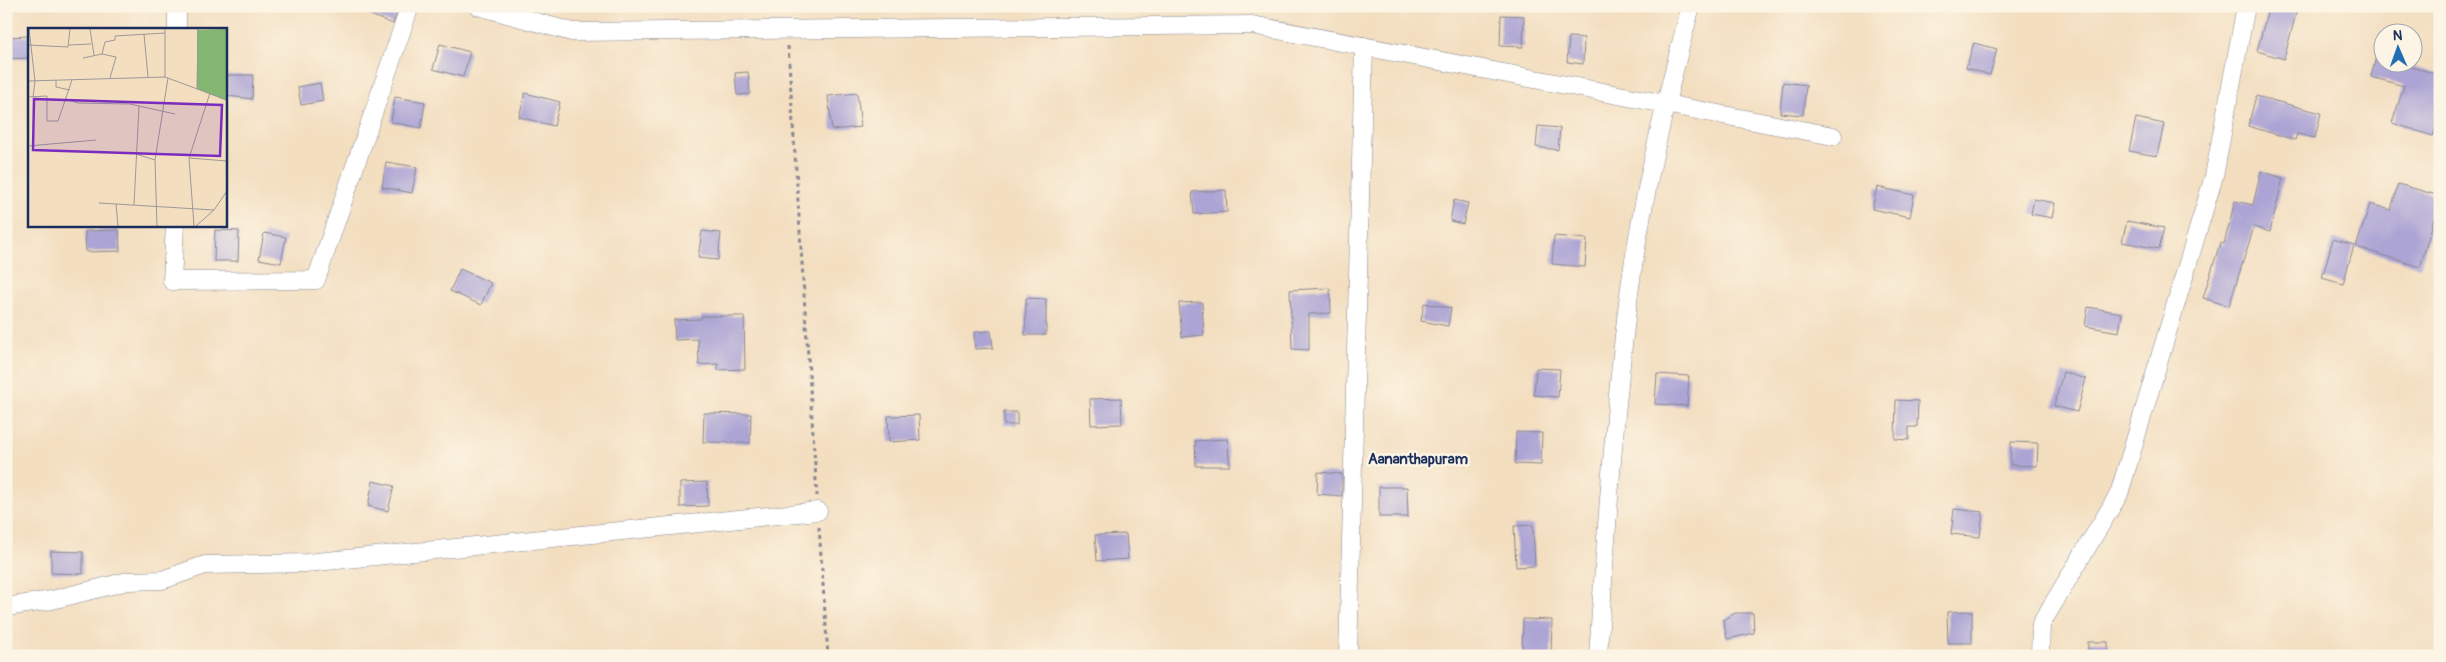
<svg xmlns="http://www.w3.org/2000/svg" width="2446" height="662" viewBox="0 0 2446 662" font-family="Pangolin,sans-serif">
	<rect width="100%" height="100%" fill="#fcf5e5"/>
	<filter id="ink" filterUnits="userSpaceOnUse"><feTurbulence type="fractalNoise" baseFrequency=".02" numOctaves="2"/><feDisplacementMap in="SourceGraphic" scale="10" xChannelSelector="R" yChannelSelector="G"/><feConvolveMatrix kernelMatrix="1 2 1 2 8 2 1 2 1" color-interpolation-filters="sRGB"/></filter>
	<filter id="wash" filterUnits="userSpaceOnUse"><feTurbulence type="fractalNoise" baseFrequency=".0096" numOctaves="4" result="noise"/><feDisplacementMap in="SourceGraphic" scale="20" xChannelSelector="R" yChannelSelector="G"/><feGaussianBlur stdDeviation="1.12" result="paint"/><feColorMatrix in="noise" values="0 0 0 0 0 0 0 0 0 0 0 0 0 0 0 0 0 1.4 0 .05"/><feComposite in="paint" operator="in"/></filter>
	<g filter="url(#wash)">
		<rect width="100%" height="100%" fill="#f3dec0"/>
		<g id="blocks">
			<g fill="#aca4d4">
				<path d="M349 6H399L393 24Z"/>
				<path d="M2269 6H2298L2284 59 2257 51Z"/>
				<path d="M1501 15 1524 16 1523 47 1500 46Z"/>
				<path d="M29 36V58L6 59V37Z"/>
				<path d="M1569 37 1584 38 1583 64 1567 62Z"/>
				<path d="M1974 43 1997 49 1990 75 1966 68Z"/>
				<path d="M440 44 470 52 463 77 433 69Z"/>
				<path d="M2376 57 2384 59V62H2395L2440 75V117L2433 136 2392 123 2404 86 2371 77Z"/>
				<path d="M748 72 750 94 737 95 735 73Z"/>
				<path d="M227 75H253L252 99 228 96Z"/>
				<path d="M1783 82 1806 85 1803 115 1780 113Z"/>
				<path d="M320 83 323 101 301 105 298 87Z"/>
				<path d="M525 93 560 102 554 126 519 117Z"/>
				<path d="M857 93 861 127 832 130 828 96Z"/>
				<path d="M2256 96 2321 113 2315 138 2297 134 2295 140 2248 126Z"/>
				<path d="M395 97 425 102 421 128 391 122Z"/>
				<path d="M2136 118 2164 124 2157 156 2129 151Z"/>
				<path d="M1538 126 1560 128 1558 150 1536 147Z"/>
				<path d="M386 162 417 167 412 193 382 187Z"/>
				<path d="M2261 171 2283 178 2270 232 2254 227 2229 306 2203 298 2220 243 2224 244 2235 201 2253 205Z"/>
				<path d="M2398 184 2440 196V220L2434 219 2420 267 2356 247 2370 204 2391 210Z"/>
				<path d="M1877 187 1914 195 1910 217 1872 209Z"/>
				<path d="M1226 190 1227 212 1194 214 1192 192Z"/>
				<path d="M2034 199 2055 203 2052 218 2031 214Z"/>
				<path d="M1454 200 1468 203 1463 224 1450 221Z"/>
				<path d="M2127 221 2164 228 2159 249 2122 242Z"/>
				<path d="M119 230 120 251 86 252 85 231Z"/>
				<path d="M215 230 239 231 238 261H214Z"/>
				<path d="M702 231 721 233 718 260 698 258Z"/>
				<path d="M264 233 286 237 281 263 259 259Z"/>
				<path d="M1554 236 1587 239 1585 267 1552 264Z"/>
				<path d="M2333 239 2354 245 2343 284 2322 278Z"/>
				<path d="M460 269 491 283 481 305 450 291Z"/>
				<path d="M1330 288 1331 313 1309 314V350L1292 349 1290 290Z"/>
				<path d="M1026 298 1046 299V335H1025Z"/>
				<path d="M1202 302 1204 335 1182 337 1179 303Z"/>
				<path d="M1424 303 1451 308 1448 326 1421 321Z"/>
				<path d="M2088 307 2122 313 2119 332 2085 326Z"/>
				<path d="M701 316H744L745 369 718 370V364L699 365 698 339 675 340 674 320 701 319Z"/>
				<path d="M991 331 993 348 975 349 974 332Z"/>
				<path d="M1536 368 1560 369 1558 397 1534 395Z"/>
				<path d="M2063 372 2086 379 2077 412 2054 406Z"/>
				<path d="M1657 374 1689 376 1687 406 1655 404Z"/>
				<path d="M1121 398 1122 424 1091 425 1090 399Z"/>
				<path d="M1896 400 1918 401 1917 427H1909V440L1895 439Z"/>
				<rect x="1004" y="412" width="13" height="13"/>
				<path d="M704 413 751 414 750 443 703 442Z"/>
				<path d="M919 415 920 440 889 442 888 416Z"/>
				<path d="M1516 432 1542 433 1541 465 1515 464Z"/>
				<path d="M1227 439 1230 466H1196L1195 441Z"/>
				<path d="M2011 442 2038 443 2037 466 2010 465Z"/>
				<path d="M1318 472 1342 474V496L1317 494Z"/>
				<path d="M373 481 394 486 388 511 368 506Z"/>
				<path d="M707 482 708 506 680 507V483Z"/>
				<path d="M1379 487H1407L1408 517H1379Z"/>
				<path d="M1954 509 1983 512 1980 537 1951 534Z"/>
				<path d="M1533 525 1535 566 1516 567 1514 526Z"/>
				<path d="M1126 534 1128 559 1097 561 1095 535Z"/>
				<path d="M51 551 83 552V574L51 573Z"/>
				<path d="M1972 611V643H1948L1947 612Z"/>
				<path d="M1735 613H1753L1754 633 1727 639 1723 620Z"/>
				<path d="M1523 619 1552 620 1551 656H1522Z"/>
				<rect x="2088" y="642" width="20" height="14"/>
			</g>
		</g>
	</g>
	<g filter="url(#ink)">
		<use href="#blocks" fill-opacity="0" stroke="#87868f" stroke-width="1"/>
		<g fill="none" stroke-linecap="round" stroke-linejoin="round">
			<defs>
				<g id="street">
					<path d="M177 6V29"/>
					<path d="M478 6 572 32 1252 25 1833 136"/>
					<path d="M175 225 172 281 316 280 410 6"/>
					<path d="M6 607 52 600 128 581 162 580 205 565 307 563 818 511"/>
					<path d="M1348 656 1364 46"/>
					<path d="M1598 656C1606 535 1614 414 1629 294 1642 197 1665 101 1691 6"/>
					<path d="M2040 656 2041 624 2119 494 2214 176 2246 6"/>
				</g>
			</defs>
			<use href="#street" stroke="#87868f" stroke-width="19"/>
			<g stroke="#87868f" stroke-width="3" stroke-dasharray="4 4" stroke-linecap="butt">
				<path d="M788 46 817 496"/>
				<path d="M819 527 828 656"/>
			</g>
			<use href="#street" stroke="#fff" stroke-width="18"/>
		</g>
	</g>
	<g text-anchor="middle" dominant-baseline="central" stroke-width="5" stroke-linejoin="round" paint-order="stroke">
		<g font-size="15" font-weight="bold" fill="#1b2f5e" stroke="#fcf5e5">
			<text x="1418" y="459">Aananthapuram</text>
		</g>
	</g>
	<g transform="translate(28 28)">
		<rect width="199" height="199" fill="#f3dec0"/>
		<path d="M199 1V73L169 61V2Z" fill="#83b670"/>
		<path fill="none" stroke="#9d9899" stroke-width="1" d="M1 1 7 53 5 69M62 1 66 27M116 6 120 49M0 17 40 19 42 1M41 17 63 16M74 26 77 14 87 12V8L137 5M55 30 74 26 88 29 82 50M137 49V1M28 52V59L42 62M0 53 137 49 199 72M169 61 170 1M182 65 161 130 199 133M0 69 19 68V93H30L44 52M38 71 50 75 102 76 147 86M0 118 68 112M108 126 127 132M161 130 166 198M71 175 186 182M88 176 90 198M106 177 111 78M129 198 127 132 140 50M168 198 186 182 199 163"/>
		<path fill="#7b2cbf" fill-opacity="0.15" stroke="#7b2cbf" stroke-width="2.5" d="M6 71 194 77 192 128 5 122Z"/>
		<rect width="199" height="199" fill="none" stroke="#1b2f5e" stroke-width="2.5"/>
	</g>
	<rect width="2446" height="662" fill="none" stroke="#fcf5e5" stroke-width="25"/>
	<g transform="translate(2398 48) rotate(358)"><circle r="24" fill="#fcf5e5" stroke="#a2a6af"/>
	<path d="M0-4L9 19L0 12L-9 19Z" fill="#1f6fb2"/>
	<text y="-8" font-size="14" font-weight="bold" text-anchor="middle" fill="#1b2f5e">N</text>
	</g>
</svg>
